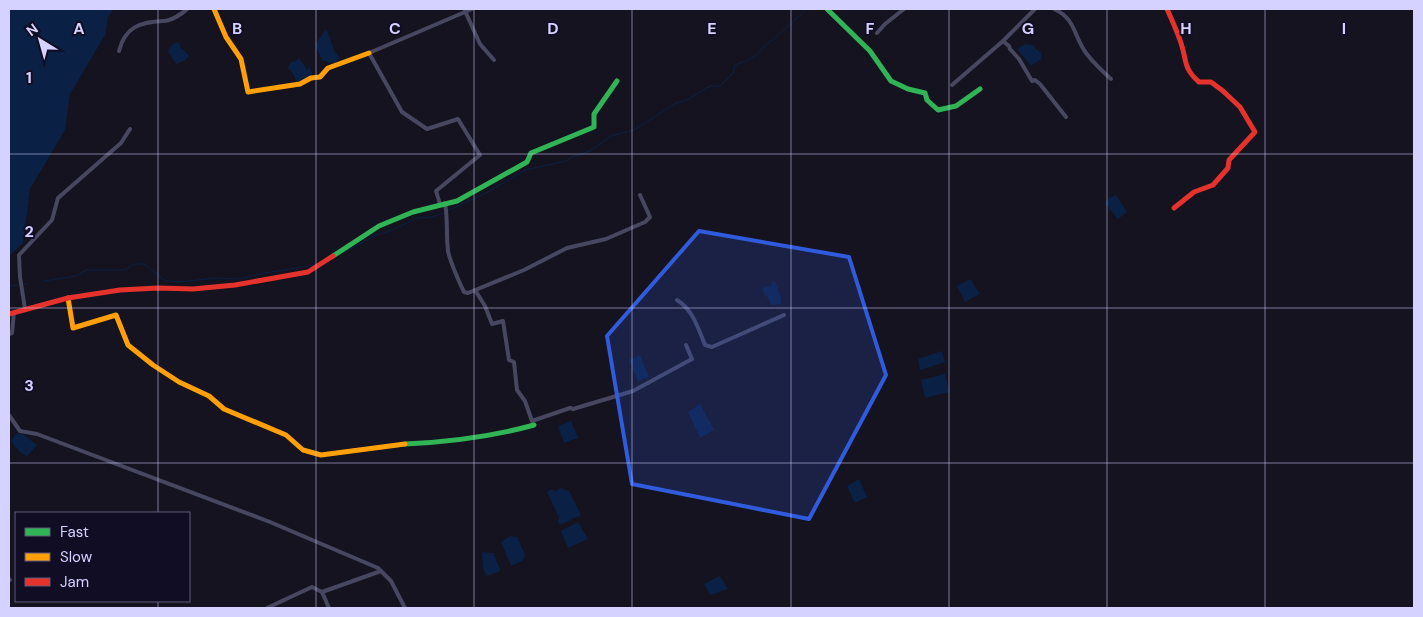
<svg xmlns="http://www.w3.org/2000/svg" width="1423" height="617" viewBox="0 0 1423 617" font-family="'DM Sans',sans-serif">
	<rect width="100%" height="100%" fill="#14131f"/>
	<g fill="#0a2145">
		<path d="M9 9H114L108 17 105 35 70 94 65 130 30 189 23 243 9 256Z"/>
		<path d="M325 30 328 32 334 51 340 58 336 62 331 63 322 60 315 45Z"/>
		<path d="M179 42 181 49H183L189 56 184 61 176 64 168 51 173 44Z"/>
		<path d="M1025 44 1032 45 1041 53V59L1031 66 1017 49Z"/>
		<path d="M299 58 307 70 310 67 312 74H309L310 77 296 82 294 75 288 68 290 62 296 61Z"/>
		<path d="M1116 195 1127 212 1118 219 1105 203 1109 198Z"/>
		<path d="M970 279 980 294 965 302 957 286Z"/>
		<path d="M775 281 781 298V304L771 305 768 297 765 296 762 288 771 286 772 282Z"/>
		<path d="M942 351 945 362 920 370 918 359Z"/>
		<path d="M640 355 649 377 638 381 629 360Z"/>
		<path d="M945 374 949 392 925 398 921 380Z"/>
		<path d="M700 404 714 430 700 438 688 412Z"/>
		<path d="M571 421 578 438 564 443 558 426Z"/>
		<path d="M17 433 24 435 37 445 27 456 20 452 11 441Z"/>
		<path d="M859 479 867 497 855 503 847 486Z"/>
		<path d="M561 488 569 491 581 515 562 524 558 523 559 517 547 492 551 489 556 491Z"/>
		<path d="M578 522 588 539 568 548 561 531Z"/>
		<path d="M510 536 517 537 525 555 522 561 511 566 501 542Z"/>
		<path d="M482 552 493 553 500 569 499 572 486 576 483 567Z"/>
		<path d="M720 576 728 589 710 595 704 584Z"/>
	</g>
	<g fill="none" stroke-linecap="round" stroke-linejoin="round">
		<g stroke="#0a2145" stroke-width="1">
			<path d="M447 211 488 192 525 170 566 161 572 157 590 151 611 136 634 130 676 103 687 100 710 86H720L733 73 735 65C746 61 758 57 764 46 769 44 803 13 806 9"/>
			<path d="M344 252 376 235 390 231 417 218 431 217 444 213"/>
			<path d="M44 281 76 276 86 270H125L134 264H144L164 280 178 282 216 278 239 279 265 273 315 265"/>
			<path d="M9 286 28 284"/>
		</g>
		<g stroke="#474760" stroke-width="4">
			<path d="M1054 9C1076 19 1073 35 1086 53 1093 62 1102 71 1111 79"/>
			<path d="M465 11 480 44 494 60"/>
			<path d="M877 33 885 24 904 9"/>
			<path d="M1003 41 1009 46 1010 49 1019 59 1032 81 1035 80 1040 84 1066 117"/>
			<path d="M119 51C125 27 140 22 163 21 171 21 182 14 187 9"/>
			<path d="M952 85 1003 41 1035 9"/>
			<path d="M445 203C448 219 446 235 448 251 450 261 459 282 464 292L468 293 524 270 567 248 606 239 645 222 650 217 640 195"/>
			<path d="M440 204 436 191 480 155 458 119 427 129 402 112 369 53 472 9"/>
			<path d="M475 290 485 306 492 324 503 321 509 360 514 362 517 390 525 401 532 421 570 408 573 409 633 391 692 359 686 345"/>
			<path d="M677 300C693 310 698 328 705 345L712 347 784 315"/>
			<path d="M25 309 20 277 19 255 52 220 58 198 121 143 130 129"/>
			<path d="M9 334 12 333 14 312"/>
			<path d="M9 415 20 431 37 434 270 522 378 568 391 581 405 608"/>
			<path d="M9 579 10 580"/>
			<path d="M322 592 329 608"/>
			<path d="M267 608 312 587 322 592 381 571"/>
		</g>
		<g stroke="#30b455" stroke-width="5">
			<path d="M827 9 870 51 891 81 908 89 925 93 927 100 938 110 956 106 980 89"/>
			<path d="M333 256 379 226 413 212 457 201 527 162 531 153 594 127V114L617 81"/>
			<path d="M405 444C449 442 491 437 534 425"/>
		</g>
		<g stroke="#ff9f0a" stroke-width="5">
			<path d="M214 9 226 37 241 59 248 92 300 84 311 78 320 77 328 68 369 53"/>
			<path d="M68 298 73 328 116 315 128 345 153 365 179 382 209 396 224 409 286 435 303 450 321 455 405 444"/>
		</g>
		<g stroke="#e5322d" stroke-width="5">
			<path d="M1167 9C1172 20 1177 31 1181 43 1187 61 1183 68 1199 82H1211L1223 91 1240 107 1255 132 1229 160 1228 168 1213 185 1194 192 1174 208"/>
			<path d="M9 314 68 298 120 290 158 288 193 289 235 285 308 272 333 256"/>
		</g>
	</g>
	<path fill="#305bdc" fill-opacity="0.2" stroke="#305bdc" stroke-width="4" stroke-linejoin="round" d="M699 231 849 257 886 375 809 519 632 484 607 336Z"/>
	<path fill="none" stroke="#d6d2ff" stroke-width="1" stroke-opacity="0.55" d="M158 9V513M316 9V608M474 9V608M632 9V608M791 9V608M949 9V608M1107 9V608M1265 9V608M9 154H1414M9 308H1414M9 463H1414M158 601V608"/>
	<g font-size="16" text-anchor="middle" font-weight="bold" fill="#d6d2ff" stroke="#110d25" stroke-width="4" stroke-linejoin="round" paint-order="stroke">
		<text x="79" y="34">A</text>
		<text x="237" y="34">B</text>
		<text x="395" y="34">C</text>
		<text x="553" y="34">D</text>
		<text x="712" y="34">E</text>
		<text x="870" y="34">F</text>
		<text x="1028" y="34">G</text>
		<text x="1186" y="34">H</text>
		<text x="1344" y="34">I</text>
		<text x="29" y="83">1</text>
		<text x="29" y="237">2</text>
		<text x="29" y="391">3</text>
	</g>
	<rect width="1423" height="617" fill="none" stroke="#d6d2ff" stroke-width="20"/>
	<rect x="15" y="512" width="175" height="90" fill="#110d25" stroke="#605c7c"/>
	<rect x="25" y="528" width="25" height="8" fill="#30b455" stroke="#605c7c"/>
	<text x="60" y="537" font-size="15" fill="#d6d2ff">Fast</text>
	<rect x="25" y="553" width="25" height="8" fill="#ff9f0a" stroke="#605c7c"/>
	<text x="60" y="562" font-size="15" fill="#d6d2ff">Slow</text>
	<rect x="25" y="578" width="25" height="8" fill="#e5322d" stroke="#605c7c"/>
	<text x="60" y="587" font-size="15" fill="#d6d2ff">Jam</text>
	<g transform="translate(40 40) rotate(323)" stroke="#110d25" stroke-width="4" paint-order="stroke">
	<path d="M0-4L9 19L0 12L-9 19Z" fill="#d6d2ff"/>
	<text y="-8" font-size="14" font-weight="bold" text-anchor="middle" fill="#d6d2ff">N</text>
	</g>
</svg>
